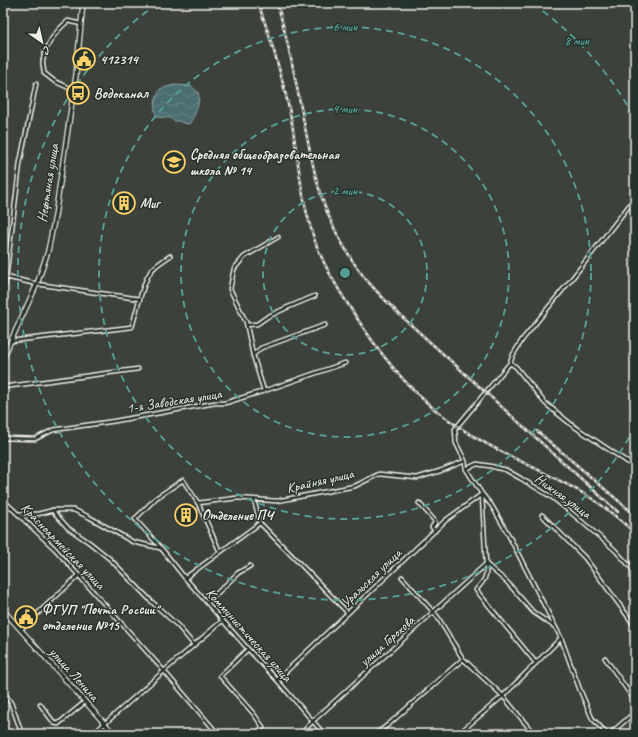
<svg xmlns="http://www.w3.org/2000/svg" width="638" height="737" font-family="Caveat,sans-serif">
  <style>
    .water { fill: url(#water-waves); stroke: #8fa2a2 }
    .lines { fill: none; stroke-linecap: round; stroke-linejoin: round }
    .minor-casing { stroke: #f4f1e8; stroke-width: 5.5 }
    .tertiary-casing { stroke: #f4f1e8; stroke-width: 6 }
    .secondary-casing { stroke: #f4f1e8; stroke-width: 6 }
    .minor { stroke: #26332d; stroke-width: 2.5 }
    .tertiary { stroke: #26332d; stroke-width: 3.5 }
    .secondary { stroke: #26332d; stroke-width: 3.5 }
    .rail-casing { stroke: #f4f1e8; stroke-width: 2.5 }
    .rail { stroke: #26332d; stroke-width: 1; stroke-dasharray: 3; stroke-linecap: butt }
    .ring { fill: none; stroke: #549b93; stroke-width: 2; stroke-dasharray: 7 5 }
    .labels { text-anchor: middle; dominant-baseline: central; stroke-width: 3; stroke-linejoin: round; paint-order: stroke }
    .poi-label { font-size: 14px; font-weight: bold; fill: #f4f1e8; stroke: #26332d; text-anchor: start }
    .street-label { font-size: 14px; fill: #f4f1e8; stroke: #26332d }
    .centre { fill: #549b93; stroke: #26332d; stroke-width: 2 }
    .ring-label { font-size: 12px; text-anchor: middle; font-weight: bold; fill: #549b93; stroke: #26332d; stroke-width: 3; stroke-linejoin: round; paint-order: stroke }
  </style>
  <defs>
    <pattern id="water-waves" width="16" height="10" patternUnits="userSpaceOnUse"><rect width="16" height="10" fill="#4c6e73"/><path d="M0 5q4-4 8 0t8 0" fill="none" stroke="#668387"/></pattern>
  </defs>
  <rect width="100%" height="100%" fill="#3c423b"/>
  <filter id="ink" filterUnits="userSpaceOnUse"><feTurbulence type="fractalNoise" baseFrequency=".025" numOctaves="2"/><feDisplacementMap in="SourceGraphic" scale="8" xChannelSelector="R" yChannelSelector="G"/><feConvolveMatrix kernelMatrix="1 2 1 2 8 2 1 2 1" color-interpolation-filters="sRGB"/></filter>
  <g filter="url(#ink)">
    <path class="water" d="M 174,85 L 191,86 L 198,92 C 201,102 195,116 189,124 L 183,123 L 179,121 L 174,121 L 170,118 L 157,117 C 152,108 156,98 160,89 Z"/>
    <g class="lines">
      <g class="minor-casing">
        <path id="minor" d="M 74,90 L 54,81 L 44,73 C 44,69 42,64 43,60 C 46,45 56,31 68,21 L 81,24
          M 6,277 L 37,284 L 140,299
          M 3,295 L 6,277 L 20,163 L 36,84
          M 247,325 L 257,324 L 267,317 L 286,308 L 315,296
          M 11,341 L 132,327 C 136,314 143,279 152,270 C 157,264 164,260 170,256
          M 253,355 L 261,348 L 325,325
          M 510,363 L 516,367 L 545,403 L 572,425 L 635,467
          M 3,387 L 138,369
          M 264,391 L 253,355 L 246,322 L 230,289 L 234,269 L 244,257 L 278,237
          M 3,438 L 35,439 L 53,430 L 115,421 L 215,403 L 225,403 L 264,391 L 345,363
          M 466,469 L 477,464 L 490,466 L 506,470 L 520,478 L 553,498 L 568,510 L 614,549 L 635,572
          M 482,495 L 486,564 L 507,582 L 533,612 L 555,627
          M 3,500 L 55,549 L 164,671 L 218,734
          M 254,500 L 260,523 L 348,613
          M 198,503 L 237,498 L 277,501 L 355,486 L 379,474 L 417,478 L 440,471 L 465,461
          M 419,503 L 434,520 L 435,523 L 432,527 L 435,531
          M 52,510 L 68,528 L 90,543 L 110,559 L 152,602 L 178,626 L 194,645
          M 19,514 L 38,514 L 54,510 L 74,510 L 89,517 L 133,542 L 160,548
          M 542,515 L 585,558 L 635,626
          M 220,552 L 198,503 L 183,480 L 156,498 L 135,519 L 161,548 L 185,578 L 248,649 L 277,680 L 324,734
          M 486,565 C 487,579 484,580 476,590 L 536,663
          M 402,577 L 437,616 L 463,659 L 503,696 L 534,734
          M 185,578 L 260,523
          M 207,603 L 238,573 L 250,566
          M 21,629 L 79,575
          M 248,649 L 220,676 L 253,713 L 263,727 L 256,734
          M 605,658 L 635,701
          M 277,680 L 446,520 L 482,494
          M 3,691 L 11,703 L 22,734
          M 40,704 L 54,723 L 58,724 L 85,702
          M 93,734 L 164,671 L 222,621
          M 301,734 L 313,721 L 486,564
          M 376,734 L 389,724 L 463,659
          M 458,734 L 503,696 L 561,638
          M 607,734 L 592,718 L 580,690 L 561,638 L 508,534 L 492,506 L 482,494 L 466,469 L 465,461 L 456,443 L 455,429 L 510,363 L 513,355 L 522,340 L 574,276 L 635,198
          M 610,734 L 635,712"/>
      </g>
      <g class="tertiary-casing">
        <path id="tertiary" d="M 3,610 L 114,734"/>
      </g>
      <g class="secondary-casing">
        <path id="secondary" d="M 3,358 L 37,284 L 48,251 L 55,216 L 76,75 L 83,3"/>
      </g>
      <use href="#minor" class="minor"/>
      <use href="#tertiary" class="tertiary"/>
      <use href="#secondary" class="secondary"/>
      <g class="rail-casing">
        <path id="rail" d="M 258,3 C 272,42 284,82 292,123 C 298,160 301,197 312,232 C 320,260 335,285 351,309 C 377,350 407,390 446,418 C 489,450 540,468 586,495 C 604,505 620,520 635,533
          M 277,3 C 291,49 298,96 308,142 C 313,166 318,190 327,212 C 333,227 341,242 349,255 C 362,278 382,297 400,315 L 618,512
          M 537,431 L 635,515"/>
      </g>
      <use href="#rail" class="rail"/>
    </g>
  </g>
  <g class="ring">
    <circle cx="345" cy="273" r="82"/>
    <circle cx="345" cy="273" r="164"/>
    <circle cx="345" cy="273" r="246"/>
    <path d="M635 427A328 328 0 1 1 157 4M533 4A328 328 0 0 1 635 119"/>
  </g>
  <defs>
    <g id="civic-ring" transform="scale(1.15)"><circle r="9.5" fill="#26332d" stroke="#ffd166" stroke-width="1.5"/><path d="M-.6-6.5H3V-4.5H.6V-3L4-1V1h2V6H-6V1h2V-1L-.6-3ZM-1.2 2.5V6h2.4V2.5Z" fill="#ffd166"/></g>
    <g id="bus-ring" transform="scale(1.15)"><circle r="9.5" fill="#26332d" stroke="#ffd166" stroke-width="1.5"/><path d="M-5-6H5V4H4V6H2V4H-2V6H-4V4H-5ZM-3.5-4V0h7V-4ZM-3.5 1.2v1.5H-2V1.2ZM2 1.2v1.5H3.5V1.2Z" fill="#ffd166"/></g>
    <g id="school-ring" transform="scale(1.15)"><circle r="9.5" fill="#26332d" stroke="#ffd166" stroke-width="1.5"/><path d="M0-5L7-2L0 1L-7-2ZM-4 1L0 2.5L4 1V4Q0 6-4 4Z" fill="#ffd166"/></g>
    <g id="building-ring" transform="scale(1.15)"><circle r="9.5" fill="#26332d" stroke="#ffd166" stroke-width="1.5"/><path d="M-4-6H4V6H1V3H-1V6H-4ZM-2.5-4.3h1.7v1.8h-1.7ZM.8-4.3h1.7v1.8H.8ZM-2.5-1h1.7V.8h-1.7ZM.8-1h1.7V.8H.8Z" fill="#ffd166"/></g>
  </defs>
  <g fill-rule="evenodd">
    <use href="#civic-ring" x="84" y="59"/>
    <use href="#bus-ring" x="78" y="93"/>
    <use href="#school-ring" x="174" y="162"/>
    <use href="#building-ring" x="124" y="203"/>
    <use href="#building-ring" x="186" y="515"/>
    <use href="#civic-ring" x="26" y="617"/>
  </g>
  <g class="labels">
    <g class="poi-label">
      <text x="100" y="59">412314</text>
      <text x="94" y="93">Водоканал</text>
      <text x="190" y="154">Средняя общеобразовательная<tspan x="190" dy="16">школа № 14</tspan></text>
      <text x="140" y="203">Миг</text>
      <text x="202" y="515">Отделение ПЧ</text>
      <text x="42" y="609">ФГУП "Почта России"<tspan x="42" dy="16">отделение №15</tspan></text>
    </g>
    <g class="street-label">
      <text transform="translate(48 183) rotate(-81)">Нефтяная улица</text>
      <text transform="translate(174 401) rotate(-9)">1-я Заводская улица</text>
      <text transform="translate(320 481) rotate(-13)">Крайняя улица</text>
      <text transform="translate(563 496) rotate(36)">Нижняя улица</text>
      <text transform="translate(63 546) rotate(46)">Красноармейская улица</text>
      <text transform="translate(371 578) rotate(-44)">Уральская улица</text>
      <text transform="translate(249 635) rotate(48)">Коммунистическая улица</text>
      <text transform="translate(387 641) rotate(-42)">улица Горохова</text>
      <text transform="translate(74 674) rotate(48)">улица Ленина</text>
    </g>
  </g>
  <circle cx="345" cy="273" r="6" class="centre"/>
  <g class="ring-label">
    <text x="345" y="31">6 мин</text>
    <text x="577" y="45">8 мин</text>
    <text x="345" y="113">4 мин</text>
    <text x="345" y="195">2 мин</text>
  </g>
  <rect width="638" height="737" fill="none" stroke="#26332d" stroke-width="16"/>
  <rect x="8" y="8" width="622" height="721" fill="none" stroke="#f4f1e8" stroke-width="1.5" filter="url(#ink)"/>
  <g transform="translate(42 42) rotate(146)" stroke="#26332d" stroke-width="3" paint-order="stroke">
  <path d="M0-3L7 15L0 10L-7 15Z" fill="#f4f1e8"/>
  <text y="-6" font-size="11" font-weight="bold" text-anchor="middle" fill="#f4f1e8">С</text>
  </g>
</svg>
